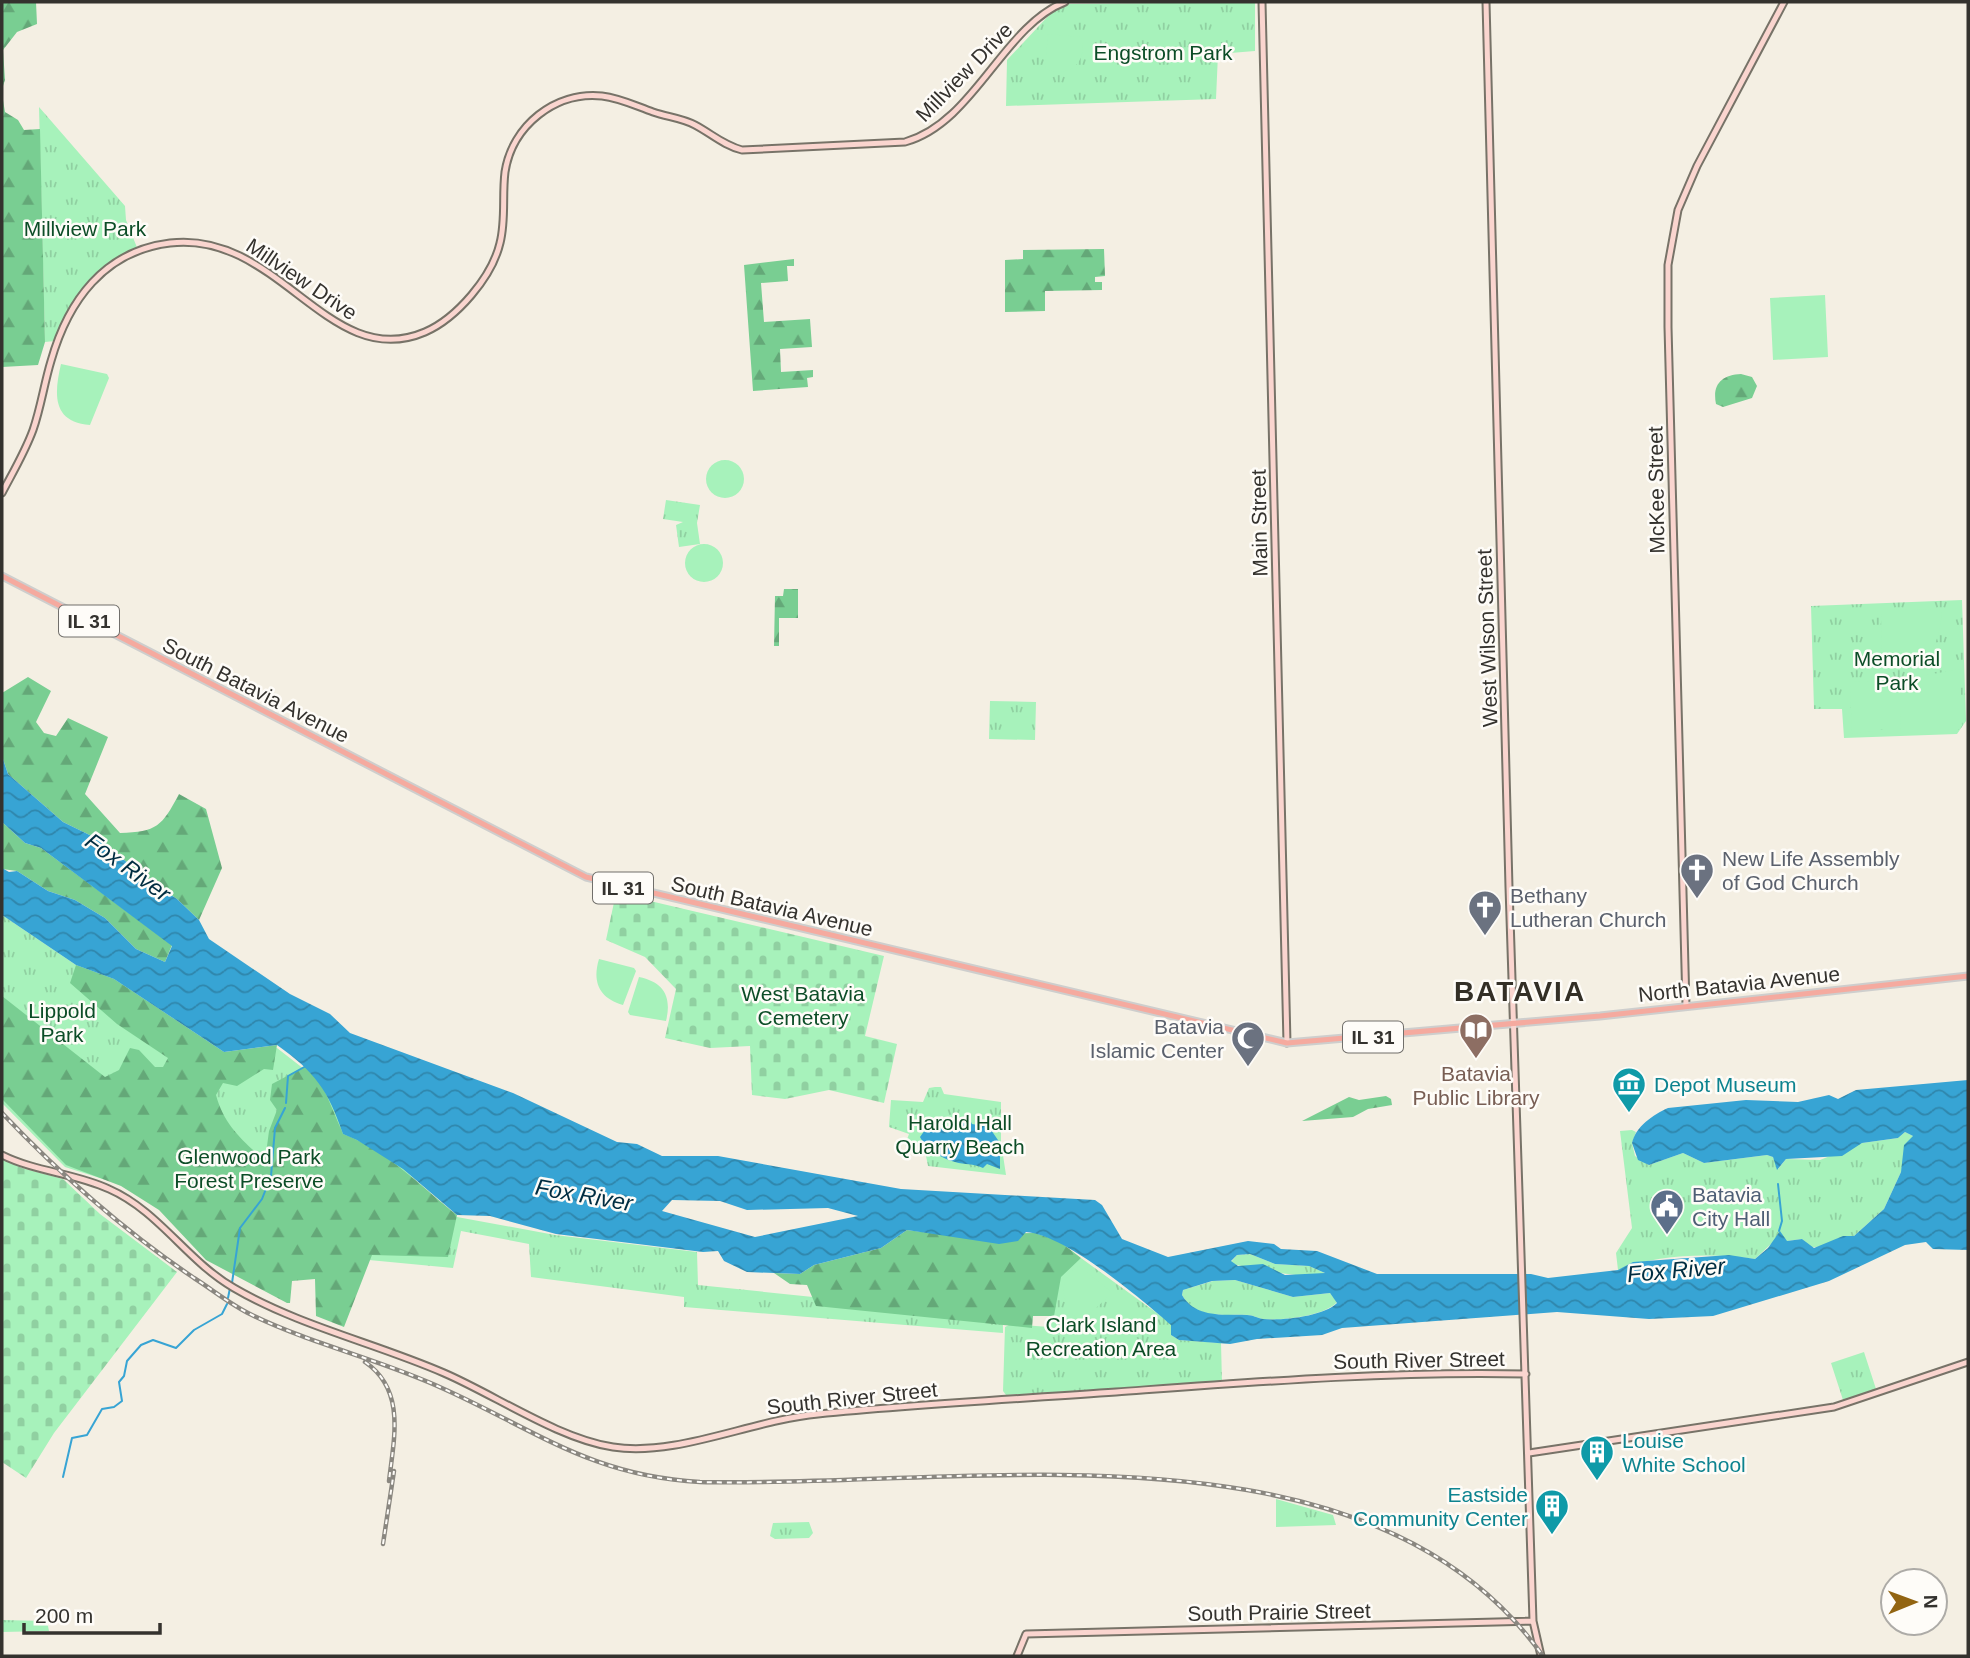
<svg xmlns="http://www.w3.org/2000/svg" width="1970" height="1658" font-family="Arial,sans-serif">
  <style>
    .grass { fill: url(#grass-tufts) }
    .forest { fill: url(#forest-firs) }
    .cemetery { fill: url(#cemetery-stones) }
    .garden { fill: #a7f2bb }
    .water { fill: url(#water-waves); fill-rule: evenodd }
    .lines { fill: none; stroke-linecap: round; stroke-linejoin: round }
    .stream { stroke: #37a4d4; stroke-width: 2 }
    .secondary-casing { stroke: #777368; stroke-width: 9 }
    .primary-casing { stroke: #cececd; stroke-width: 9 }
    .secondary { stroke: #fad5cf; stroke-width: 5 }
    .primary { stroke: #f5aa9f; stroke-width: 5 }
    .rail-casing { stroke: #8a8780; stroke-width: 4.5 }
    .rail { stroke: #fefcf8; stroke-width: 2; stroke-dasharray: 5; stroke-linecap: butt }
    .labels { text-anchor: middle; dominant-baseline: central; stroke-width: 5; stroke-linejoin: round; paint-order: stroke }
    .shield { fill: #fefcf8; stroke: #716f6b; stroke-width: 2 }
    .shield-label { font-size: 19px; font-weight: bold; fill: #34322e }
    .park-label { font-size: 21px; fill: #0c4d27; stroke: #fefcf8 }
    .street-label { font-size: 21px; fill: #34322e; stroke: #fefcf8 }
    .worship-label { font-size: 21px; fill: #5b616d; stroke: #fefcf8; text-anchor: start }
    .education-label { font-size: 21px; fill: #785e54; stroke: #fefcf8 }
    .culture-label { font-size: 21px; fill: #0d838f; stroke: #fefcf8; text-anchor: start }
    .service-label { font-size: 21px; fill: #4e5e75; stroke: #fefcf8; text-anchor: start }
    .water-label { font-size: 23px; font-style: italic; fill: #002d41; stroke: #fefcf8 }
    .district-label { font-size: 28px; font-weight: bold; letter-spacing: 2px; fill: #332f26; stroke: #fefcf8 }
  </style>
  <defs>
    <pattern id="grass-tufts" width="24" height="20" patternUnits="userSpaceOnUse" patternTransform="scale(1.75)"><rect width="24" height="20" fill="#a7f2bb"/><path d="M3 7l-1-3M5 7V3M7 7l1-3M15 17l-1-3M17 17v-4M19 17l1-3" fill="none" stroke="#90d0a1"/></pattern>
    <pattern id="forest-firs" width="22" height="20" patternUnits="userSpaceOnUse" patternTransform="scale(1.75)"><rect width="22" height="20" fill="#79ce92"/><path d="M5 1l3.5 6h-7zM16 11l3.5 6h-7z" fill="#64a878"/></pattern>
    <pattern id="cemetery-stones" width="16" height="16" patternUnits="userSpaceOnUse" patternTransform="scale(1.75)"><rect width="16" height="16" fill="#a7f2bb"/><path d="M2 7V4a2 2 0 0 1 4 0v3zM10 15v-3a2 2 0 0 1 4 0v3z" fill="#90d0a1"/></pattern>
    <pattern id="water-waves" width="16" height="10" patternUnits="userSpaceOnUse" patternTransform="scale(1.75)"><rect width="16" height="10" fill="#37a4d4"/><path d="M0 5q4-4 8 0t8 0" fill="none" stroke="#2f86ac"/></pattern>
  </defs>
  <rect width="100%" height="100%" fill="#f4efe3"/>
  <path class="grass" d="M 1255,2 L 1255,51 L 1218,54 L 1216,99 L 1006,106 L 1007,60 L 1051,13 L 1069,4 Z
    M 39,107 L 125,206 L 126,220 L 138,250 C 91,272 74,294 55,341 L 45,342 Z
    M 666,500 L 700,505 L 697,523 L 700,544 L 679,547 L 676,525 L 683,522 L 663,519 Z
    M 1962,600 L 1966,721 L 1957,734 L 1844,738 L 1842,709 L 1814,709 L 1811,606 Z
    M 990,701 L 1036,702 L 1035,740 L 989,739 Z
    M 2,915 L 76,965 L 114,979 L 225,1053 L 277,1048 L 304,1069 L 433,1198 L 457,1217 L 555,1235 L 697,1252 L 698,1285 L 881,1304 L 1002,1245 L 1003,1333 L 684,1307 L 684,1297 L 531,1277 L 529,1244 L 461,1231 L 453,1268 L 369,1260 L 160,1209 L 122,1185 L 65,1167 L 2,1103 Z
    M 935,1087 L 941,1087 L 944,1094 L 1001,1102 L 1001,1142 L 1006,1175 L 928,1166 L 926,1156 L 905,1145 L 909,1134 L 889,1127 L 891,1100 L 923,1102 L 929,1088 Z
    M 1632,1130 L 1636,1132 L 1632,1143 L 1635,1156 L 1649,1165 L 1683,1153 L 1704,1163 L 1767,1155 L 1773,1157 L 1778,1169 L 1786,1159 L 1820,1160 L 1862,1143 L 1898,1138 L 1905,1132 L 1913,1136 L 1901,1172 L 1884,1209 L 1854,1236 C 1837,1236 1826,1249 1810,1247 L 1802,1239 L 1772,1243 L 1755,1259 C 1712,1253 1658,1254 1618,1270 L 1616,1253 L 1632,1228 L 1620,1131 Z
    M 1250,1254 L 1275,1264 L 1309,1266 L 1325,1273 C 1310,1281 1256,1268 1236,1265 L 1231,1262 L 1237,1255 Z
    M 1081,1258 L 1161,1316 L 1172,1325 L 1171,1335 L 1179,1340 L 1221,1343 L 1222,1382 L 1006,1395 L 1003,1391 L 1005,1327 L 1011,1324 L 1049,1327 C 1053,1297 1052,1274 1081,1258 Z
    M 1235,1280 L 1293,1297 L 1330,1293 L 1337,1302 C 1325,1316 1282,1321 1263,1319 C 1257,1318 1253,1315 1247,1315 C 1225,1314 1196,1320 1182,1295 L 1183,1290 L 1213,1281 Z
    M 1864,1352 L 1876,1389 L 1843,1400 L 1831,1363 Z
    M 1276,1499 L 1333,1515 L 1336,1525 L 1276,1527 Z
    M 809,1522 L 813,1533 L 809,1538 L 775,1539 L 770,1536 L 773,1523 Z
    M 2,1620 L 47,1621 L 49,1631 L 2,1632 Z"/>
  <path class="forest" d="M 2,2 L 36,2 L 37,24 L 17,32 L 3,50 L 5,80 L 2,89 Z
    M 2,94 L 5,112 L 18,120 L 24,130 L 40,129 L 45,342 L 38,365 L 2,367 Z
    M 1104,249 L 1105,276 L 1095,277 L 1095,282 L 1102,282 L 1102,290 L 1045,291 L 1045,311 L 1005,312 L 1005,260 L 1023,259 L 1023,250 Z
    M 794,259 L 794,266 L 787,266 L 788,281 L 761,283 L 764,322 L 810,319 L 812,347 L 780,349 L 781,372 L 813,370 L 813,377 L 807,378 L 808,387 L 753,391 L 744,265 Z
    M 1741,374 L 1752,377 L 1757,386 L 1752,398 L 1723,407 L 1716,404 C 1712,384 1722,375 1741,374 Z
    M 784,589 L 798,589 L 798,618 L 779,618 L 779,646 L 774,646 L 775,596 L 783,596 Z
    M 28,677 L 51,691 L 36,722 L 44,733 L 56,736 L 68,718 L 108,737 L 85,794 L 120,833 C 157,832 162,826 179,794 L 206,809 L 222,868 L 199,920 L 177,899 L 140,874 L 104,842 L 63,822 L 8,774 L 2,756 L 2,693 Z
    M 2,822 L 25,843 L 41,848 L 172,945 L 165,962 L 136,949 L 105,918 L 75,900 L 48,891 L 17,871 L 2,869 Z
    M 76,965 L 114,979 L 224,1052 L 277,1045 L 273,1070 L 264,1069 L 237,1086 L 223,1083 L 216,1095 C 224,1125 242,1140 265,1161 L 269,1131 L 277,1110 L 270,1100 L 272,1084 L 306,1066 L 321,1082 L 343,1134 C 387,1150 420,1186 457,1215 L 448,1257 L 372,1255 L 344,1327 L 316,1316 L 315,1279 L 292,1281 L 290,1303 L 287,1303 L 206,1260 L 159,1210 L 121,1186 L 66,1165 L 2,1099 L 2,996 L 105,1077 L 119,1070 L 130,1048 L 139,1050 L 155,1067 L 163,1067 L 168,1058 L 117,1024 L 70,983 Z
    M 1386,1096 L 1391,1099 L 1392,1105 L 1368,1109 L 1353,1117 L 1302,1121 L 1349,1097 L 1359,1100 Z
    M 907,1230 L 938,1234 L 1035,1233 L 1059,1241 L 1081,1258 L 1061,1277 L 1054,1316 L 1033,1316 L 1032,1328 L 816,1306 L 807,1285 L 790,1284 L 774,1273 L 800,1274 L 814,1265 L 881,1248 Z"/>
  <path class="cemetery" d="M 616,893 L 884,956 L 865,1036 L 897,1044 L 884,1103 L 829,1090 L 785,1099 L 752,1095 L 750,1046 L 710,1048 L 665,1038 L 676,989 L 645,957 L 606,940 Z
    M 2,1159 L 22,1168 L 63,1179 L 100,1214 L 177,1272 L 54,1433 L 26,1478 L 2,1462 Z"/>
  <path class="garden" d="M 1048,34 L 1081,37 C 1089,62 1068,80 1045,68 Z
    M 1825,295 L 1828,357 L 1773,360 L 1770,298 Z
    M 61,364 L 107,374 L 109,378 L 90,425 C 52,422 54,394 61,364 Z
    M706 479a19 19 0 1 1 38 0a19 19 0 1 1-38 0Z
    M685 563a19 19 0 1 1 38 0a19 19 0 1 1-38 0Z
    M 1942,609 C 1940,651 1925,669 1882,672 L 1881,614 L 1885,610 Z
    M 1960,669 L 1962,726 L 1957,731 L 1900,731 L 1901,714 L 1886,729 L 1852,734 L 1850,686 L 1854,682 L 1911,679 L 1911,690 L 1927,675 Z
    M 599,959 L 634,968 L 636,971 L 623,1005 C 599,998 592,982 599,959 Z
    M 639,977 C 664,982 672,997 666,1021 L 630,1015 L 628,1012 Z
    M 1079,1266 L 1110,1291 L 1110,1295 L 1081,1322 C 1062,1307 1055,1280 1079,1266 Z"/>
  <path class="water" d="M 2,756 L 8,774 L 63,822 L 104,842 L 140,874 L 177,899 L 199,920 L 209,939 L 290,994 L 330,1014 L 350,1033 L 513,1093 L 617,1142 L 637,1144 L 662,1156 L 718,1156 L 901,1189 L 1095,1200 L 1102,1205 L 1122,1239 L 1168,1257 L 1248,1241 L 1274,1244 L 1281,1249 L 1317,1251 L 1377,1274 L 1531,1274 L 1548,1278 L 1618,1270 L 1633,1262 L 1729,1255 L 1755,1259 L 1768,1248 L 1780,1231 L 1787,1241 L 1802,1239 L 1814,1248 L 1843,1236 L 1854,1236 L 1884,1209 L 1901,1172 L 1904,1145 L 1913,1136 L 1905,1132 L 1898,1138 L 1862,1143 L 1842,1156 L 1786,1159 L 1777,1170 L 1773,1157 L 1767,1155 L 1704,1163 L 1683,1153 L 1649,1165 L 1638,1160 L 1632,1143 C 1636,1126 1653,1115 1668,1108 L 1746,1100 L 1798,1102 L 1829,1095 L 1838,1099 L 1856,1090 L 1968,1080 L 1968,1250 L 1933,1249 L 1926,1242 L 1905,1245 L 1829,1281 L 1713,1316 L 1649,1319 L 1557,1312 L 1342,1328 L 1322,1335 L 1257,1339 L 1230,1344 L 1179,1340 L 1171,1335 L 1171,1325 C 1140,1298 1066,1235 1026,1232 L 1018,1241 L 999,1244 L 907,1230 L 881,1248 L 814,1265 L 800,1274 L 747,1272 L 724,1261 L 718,1251 L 703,1252 L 556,1234 L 490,1216 L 457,1215 L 403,1169 L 357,1140 L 343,1134 C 328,1090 315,1072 277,1045 L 224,1052 L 114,979 L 76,965 L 2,915 L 2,868 L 9,872 L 17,871 L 48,891 L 75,900 L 105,918 L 136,949 L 165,962 L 172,946 L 41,848 L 25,843 L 2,822 ZM 672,1200 L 720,1201 L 747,1210 L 828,1208 L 858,1216 L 755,1237 L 662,1211 ZM 1250,1254 L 1275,1264 L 1309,1266 L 1325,1273 L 1285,1275 L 1263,1264 L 1238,1266 L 1231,1261 L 1237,1255 ZM 1235,1280 L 1293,1297 L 1330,1293 L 1337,1303 C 1324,1316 1283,1321 1263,1319 C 1257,1318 1253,1315 1247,1315 C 1225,1314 1196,1319 1182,1295 L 1183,1290 L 1212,1281 Z
    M 970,1120 L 972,1124 L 989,1127 L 1000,1143 L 1000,1169 L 987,1164 L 983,1168 C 973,1163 965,1165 955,1162 C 942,1159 925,1147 920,1137 L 927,1127 L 950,1128 L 953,1122 Z"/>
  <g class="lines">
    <path class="stream" d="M 286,1103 L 288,1076 L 306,1066
      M 1778,1184 L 1782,1221 L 1779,1231
      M 232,1283 L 240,1228 L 262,1199 L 271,1176 L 275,1128 L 285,1108
      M 228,1298 L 230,1288
      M 63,1477 L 72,1438 L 87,1435 L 102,1409 L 114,1407 L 122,1401 L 119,1382 L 124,1376 L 127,1361 L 141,1345 L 153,1340 L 176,1348 L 194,1330 L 222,1314 L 227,1304"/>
    <g class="secondary-casing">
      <path id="secondary" d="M 1262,2 L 1287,1043
        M 1486,2 L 1509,887 L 1533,1621 L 1541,1656
        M 2,493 C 13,472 25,452 33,430 C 41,407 44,384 51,361 C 68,301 104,251 170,243 C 279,230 329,373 425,332 C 457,318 492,277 500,243 C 506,220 502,196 505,172 C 512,126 555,91 602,96 C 620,98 636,106 653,112 C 667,117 682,118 695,125 C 712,134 723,145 742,150 L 905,142 C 974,123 1003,26 1065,2
        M 1686,1005 L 1668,327 L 1668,265 L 1678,210 L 1697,166 L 1784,2
        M 2,1155 C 36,1172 75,1173 109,1189 C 159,1211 187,1261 234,1288 C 299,1326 375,1343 444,1373 C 495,1395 559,1439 613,1447 C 677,1457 752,1420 818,1414 C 917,1404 1017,1399 1116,1392 C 1253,1382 1389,1371 1526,1374
        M 1529,1453 L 1834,1407 L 1968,1362
        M 1017,1656 L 1026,1634 L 1533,1621"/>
    </g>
    <g class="primary-casing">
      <path id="primary" d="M 2,576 L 586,877 L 1287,1043 L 1600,1016 L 1968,976"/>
    </g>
    <use href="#secondary" class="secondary"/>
    <use href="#primary" class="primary"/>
    <g class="rail-casing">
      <path id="rail" d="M 2,1113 C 61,1175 123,1230 194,1278 C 213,1290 231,1305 252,1315 C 314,1345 382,1360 444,1389 C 537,1431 592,1476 700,1482 C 961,1489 1366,1408 1543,1656
        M 365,1362 C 406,1390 394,1438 389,1481
        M 383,1544 L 394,1471"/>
    </g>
    <use href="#rail" class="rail"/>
  </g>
  <defs>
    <g id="church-pin" transform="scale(1.75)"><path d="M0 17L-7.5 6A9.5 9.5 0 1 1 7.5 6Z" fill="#6b7280" stroke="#fefcf8"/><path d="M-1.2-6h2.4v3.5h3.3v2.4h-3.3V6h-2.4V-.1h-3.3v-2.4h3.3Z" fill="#fff"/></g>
    <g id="library-pin" transform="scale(1.75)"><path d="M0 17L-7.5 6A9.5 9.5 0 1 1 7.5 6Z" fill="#8d6e63" stroke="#fefcf8"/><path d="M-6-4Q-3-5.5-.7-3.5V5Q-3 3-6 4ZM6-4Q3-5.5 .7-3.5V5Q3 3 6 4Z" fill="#fff"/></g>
    <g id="mosque-pin" transform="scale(1.75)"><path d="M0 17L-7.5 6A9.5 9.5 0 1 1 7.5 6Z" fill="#6b7280" stroke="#fefcf8"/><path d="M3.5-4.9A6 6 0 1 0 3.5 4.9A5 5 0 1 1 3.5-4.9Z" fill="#fff"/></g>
    <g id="museum-pin" transform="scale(1.75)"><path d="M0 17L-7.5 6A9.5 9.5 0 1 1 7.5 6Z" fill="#0f9aa8" stroke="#fefcf8"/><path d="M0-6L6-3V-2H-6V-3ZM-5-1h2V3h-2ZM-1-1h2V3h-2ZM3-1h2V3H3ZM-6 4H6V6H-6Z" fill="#fff"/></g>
    <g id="civic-pin" transform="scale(1.75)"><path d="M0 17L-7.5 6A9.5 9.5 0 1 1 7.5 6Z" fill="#5c6f8a" stroke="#fefcf8"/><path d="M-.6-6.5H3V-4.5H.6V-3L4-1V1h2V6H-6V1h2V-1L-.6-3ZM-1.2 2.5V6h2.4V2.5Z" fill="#fff"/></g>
    <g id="building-pin" transform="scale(1.75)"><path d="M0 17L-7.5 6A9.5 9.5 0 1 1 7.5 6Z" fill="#0f9aa8" stroke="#fefcf8"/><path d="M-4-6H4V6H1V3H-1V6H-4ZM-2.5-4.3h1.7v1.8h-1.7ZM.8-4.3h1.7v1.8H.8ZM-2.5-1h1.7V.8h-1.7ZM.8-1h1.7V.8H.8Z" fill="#fff"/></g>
  </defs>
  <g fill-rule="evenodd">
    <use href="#church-pin" x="1697" y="870"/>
    <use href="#church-pin" x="1485" y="907"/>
    <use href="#library-pin" x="1476" y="1030"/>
    <use href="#mosque-pin" x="1248" y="1038"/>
    <use href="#museum-pin" x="1629" y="1084"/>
    <use href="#civic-pin" x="1667" y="1206"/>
    <use href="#building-pin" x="1597" y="1452"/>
    <use href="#building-pin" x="1552" y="1506"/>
  </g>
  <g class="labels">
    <g class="shield">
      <rect x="59" y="605.5" width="60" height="31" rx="5"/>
      <rect x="593" y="872.5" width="60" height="31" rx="5"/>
      <rect x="1343" y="1021.5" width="60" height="31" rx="5"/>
    </g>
    <g class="shield-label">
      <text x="89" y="621">IL 31</text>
      <text x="623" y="888">IL 31</text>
      <text x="1373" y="1037">IL 31</text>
    </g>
    <g class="park-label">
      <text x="1163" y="52">Engstrom Park</text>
      <text x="85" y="228">Millview Park</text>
      <text x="1897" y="658">Memorial<tspan x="1897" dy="24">Park</tspan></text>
      <text x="803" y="993">West Batavia<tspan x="803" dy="24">Cemetery</tspan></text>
      <text x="62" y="1010">Lippold<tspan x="62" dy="24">Park</tspan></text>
      <text x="960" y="1122">Harold Hall<tspan x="960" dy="24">Quarry Beach</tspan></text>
      <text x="249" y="1156">Glenwood Park<tspan x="249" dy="24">Forest Preserve</tspan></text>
      <text x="1101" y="1324">Clark Island<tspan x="1101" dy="24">Recreation Area</tspan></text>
    </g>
    <g class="street-label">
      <text transform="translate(964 72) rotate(-46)">Millview Drive</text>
      <text transform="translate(302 279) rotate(34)">Millview Drive</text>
      <text transform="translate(1656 490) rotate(-91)">McKee Street</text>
      <text transform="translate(1259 523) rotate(-91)">Main Street</text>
      <text transform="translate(1487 638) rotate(-92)">West Wilson Street</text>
      <text transform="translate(256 690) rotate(27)">South Batavia Avenue</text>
      <text transform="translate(772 906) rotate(13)">South Batavia Avenue</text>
      <text transform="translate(1739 984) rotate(-6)">North Batavia Avenue</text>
      <text transform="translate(1419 1360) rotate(-1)">South River Street</text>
      <text transform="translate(852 1398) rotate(-6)">South River Street</text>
      <text transform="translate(1279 1612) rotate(-1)">South Prairie Street</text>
    </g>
    <g class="worship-label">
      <text x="1722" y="858">New Life Assembly<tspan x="1722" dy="24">of God Church</tspan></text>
      <text x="1510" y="895">Bethany<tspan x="1510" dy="24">Lutheran Church</tspan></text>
      <text x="1224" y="1026" text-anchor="end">Batavia<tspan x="1224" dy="24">Islamic Center</tspan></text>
    </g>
    <g class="education-label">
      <text x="1476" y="1073">Batavia<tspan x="1476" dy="24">Public Library</tspan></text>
    </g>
    <g class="culture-label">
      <text x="1654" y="1084">Depot Museum</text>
      <text x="1622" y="1440">Louise<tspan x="1622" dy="24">White School</tspan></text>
      <text x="1528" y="1494" text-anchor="end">Eastside<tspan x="1528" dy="24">Community Center</tspan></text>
    </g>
    <g class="service-label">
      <text x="1692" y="1194">Batavia<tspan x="1692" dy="24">City Hall</tspan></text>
    </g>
    <g class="water-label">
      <text transform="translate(128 867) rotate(36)">Fox River</text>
      <text transform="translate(584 1195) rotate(10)">Fox River</text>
      <text transform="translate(1676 1270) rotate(-5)">Fox River</text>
    </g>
    <g class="district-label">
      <text x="1520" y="991">BATAVIA</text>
    </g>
  </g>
  <rect width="1970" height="1658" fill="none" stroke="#34322e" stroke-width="7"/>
  <g transform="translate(1914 1602) rotate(89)"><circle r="33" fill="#fefcf8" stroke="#adaba7" stroke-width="2"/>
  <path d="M0-5L12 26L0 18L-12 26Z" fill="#926411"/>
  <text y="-10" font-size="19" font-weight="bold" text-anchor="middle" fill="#34322e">N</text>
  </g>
  <path d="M24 1623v10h136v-10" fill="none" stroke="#34322e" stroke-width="3.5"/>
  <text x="35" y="1623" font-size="21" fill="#34322e" stroke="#fefcf8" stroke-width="5" paint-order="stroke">200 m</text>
</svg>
